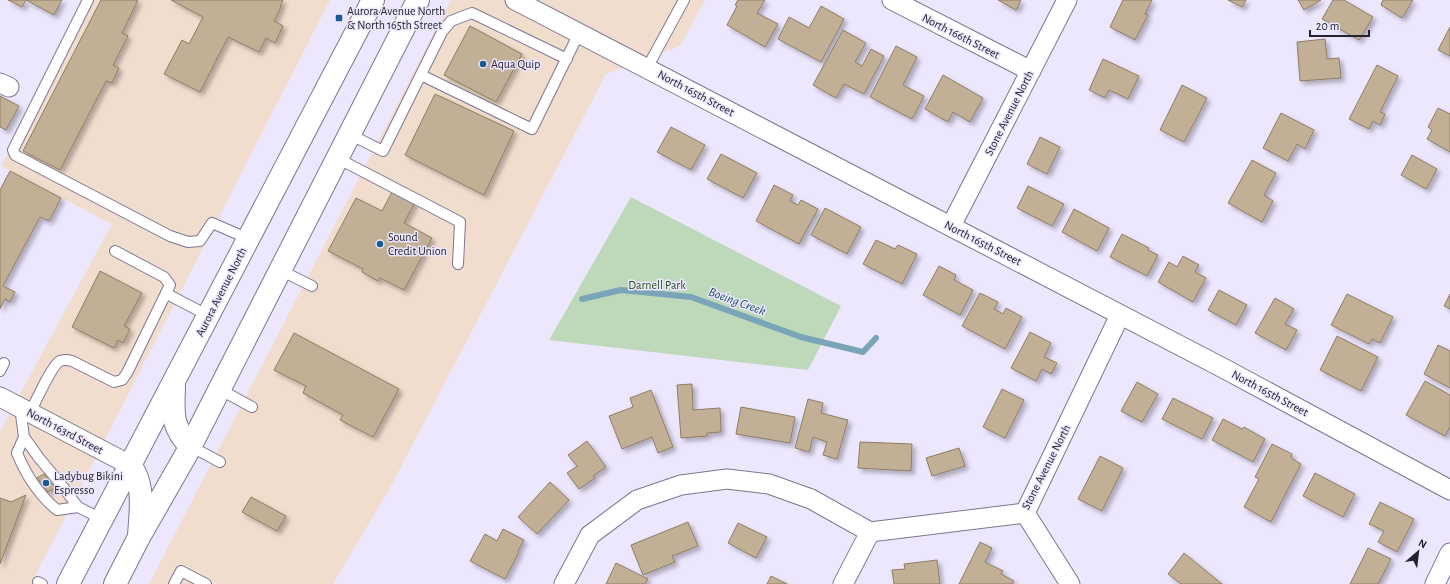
<svg xmlns="http://www.w3.org/2000/svg" width="1450" height="584" font-family="'Alegreya Sans',sans-serif">
  <style>
    .commercial { fill: #f0ddcd }
    .green { fill: #bed8ba }
    .lines { fill: none; stroke-linecap: round; stroke-linejoin: round }
    .stream { stroke: #7aa5b8; stroke-width: 6 }
    .building { fill: #c2b096; stroke: #8e7c64; filter: url(#shadow) }
    .service-casing { stroke: #7d7590; stroke-width: 12 }
    .minor-casing { stroke: #7d7590; stroke-width: 21 }
    .primary-casing { stroke: #7d7590; stroke-width: 24 }
    .trunk-casing { stroke: #7d7590; stroke-width: 24 }
    .service { stroke: #fff; stroke-width: 10 }
    .minor { stroke: #fff; stroke-width: 19 }
    .primary { stroke: #fff; stroke-width: 22 }
    .trunk { stroke: #fff; stroke-width: 22 }
    .poi-dot { fill: #195a90; stroke: #ede7fe; stroke-width: 1.5 }
    .labels { text-anchor: middle; dominant-baseline: central; stroke-width: 3; stroke-linejoin: round; paint-order: stroke }
    .poi-label { font-size: 12px; fill: #25222d; stroke: #ede7fe; text-anchor: start }
    .street-label { font-size: 12px; fill: #25222d; stroke: #ede7fe }
    .park-label { font-size: 12px; fill: #22531b; stroke: #ede7fe }
    .water-label { font-size: 13px; font-style: italic; fill: #215465; stroke: #ede7fe }
  </style>
  <defs>
    <filter id="shadow"><feDropShadow dx="3.5" dy="3.5" stdDeviation="2" flood-color="#0004"/></filter>
  </defs>
  <rect width="100%" height="100%" fill="#ede7fe"/>
  <path class="commercial" d="M 86,0 L 330,0 L 31,584 L 0,584 L 0,431 L 112,224 L 1,166 Z
    M 451,0 L 705,0 L 680,46 L 606,74 L 391,486 L 333,584 L 149,584 Z"/>
  <path class="green" d="M 631,197 L 841,306 L 808,370 L 549,340 Z"/>
  <g class="lines">
    <path class="stream" d="M 582,299 L 621,290 L 691,297 L 801,337 L 863,352 L 876,338"/>
  </g>
  <path class="building" d="M 8,0 L 62,0 L 54,15 L 26,0 L 22,7 Z
    M 101,0 L 138,0 L 122,33 L 128,36 L 113,65 L 119,68 L 112,83 L 106,81 L 60,170 L 23,151 Z
    M 171,0 L 283,0 L 280,7 L 281,7 L 274,21 L 283,26 L 275,43 L 266,38 L 259,52 L 228,37 L 200,92 L 164,74 L 182,40 L 189,44 L 203,17 Z
    M 738,0 L 765,0 L 757,13 L 778,24 L 765,47 L 727,25 L 737,6 L 735,5 Z
    M 998,0 L 1021,0 L 1016,10 Z
    M 1123,0 L 1152,0 L 1145,14 L 1148,15 L 1135,40 L 1110,27 Z
    M 1228,0 L 1246,0 L 1242,7 Z
    M 1298,0 L 1321,0 L 1304,10 Z
    M 1333,0 L 1344,0 L 1373,17 L 1359,40 L 1322,19 Z
    M 1383,0 L 1413,0 L 1402,18 L 1381,5 Z
    M 821,6 L 844,19 L 821,62 L 778,39 L 789,17 L 809,28 Z
    M 470,26 L 522,54 L 496,102 L 444,75 Z
    M 1450,27 L 1450,56 L 1438,50 Z
    M 843,30 L 866,43 L 855,62 L 862,66 L 871,49 L 884,56 L 864,94 L 844,84 L 836,98 L 813,85 Z
    M 1325,39 L 1327,59 L 1339,58 L 1341,78 L 1300,81 L 1297,42 Z
    M 896,46 L 917,57 L 903,85 L 924,96 L 912,119 L 870,97 Z
    M 1103,59 L 1139,76 L 1128,99 L 1109,90 L 1105,98 L 1089,90 Z
    M 1377,65 L 1398,76 L 1380,112 L 1385,114 L 1380,125 L 1373,121 L 1369,129 L 1349,119 Z
    M 943,75 L 983,98 L 970,122 L 953,112 L 948,122 L 925,109 Z
    M 1182,85 L 1207,98 L 1184,142 L 1160,130 Z
    M 435,94 L 514,131 L 484,195 L 405,155 Z
    M 0,96 L 19,106 L 6,130 L 0,127 Z
    M 1438,108 L 1450,114 L 1450,152 L 1427,139 L 1432,130 L 1428,127 Z
    M 1281,113 L 1314,130 L 1305,149 L 1297,144 L 1288,161 L 1263,148 Z
    M 671,127 L 705,145 L 691,170 L 657,152 Z
    M 1040,137 L 1060,147 L 1047,174 L 1027,164 Z
    M 721,154 L 757,173 L 743,198 L 707,179 Z
    M 1412,155 L 1437,169 L 1426,189 L 1401,175 Z
    M 1252,160 L 1276,173 L 1264,195 L 1273,201 L 1262,222 L 1228,203 Z
    M 10,171 L 61,198 L 49,221 L 40,217 L 3,286 L 15,292 L 10,302 L 5,299 L 0,309 L 0,190 Z
    M 774,185 L 793,195 L 790,201 L 798,205 L 801,200 L 818,209 L 799,244 L 756,221 Z
    M 1028,186 L 1064,204 L 1052,226 L 1017,208 Z
    M 393,190 L 415,202 L 404,223 L 432,238 L 404,290 L 380,278 L 378,281 L 362,272 L 363,269 L 328,251 L 356,198 L 382,211 Z
    M 825,208 L 861,227 L 847,254 L 811,235 Z
    M 1074,209 L 1109,228 L 1097,251 L 1062,232 Z
    M 1122,234 L 1149,248 L 1148,250 L 1158,255 L 1147,276 L 1110,257 Z
    M 876,240 L 895,249 L 898,245 L 917,254 L 902,284 L 863,264 Z
    M 1183,256 L 1199,265 L 1195,272 L 1206,278 L 1193,302 L 1158,282 L 1169,262 L 1177,267 Z
    M 939,266 L 956,275 L 954,280 L 973,290 L 960,315 L 923,295 Z
    M 100,271 L 142,293 L 124,326 L 130,329 L 123,343 L 118,340 L 114,348 L 72,327 Z
    M 1219,290 L 1247,305 L 1236,325 L 1208,310 Z
    M 980,293 L 998,302 L 994,309 L 1003,314 L 1006,308 L 1022,317 L 1005,349 L 962,326 Z
    M 1347,294 L 1393,317 L 1380,343 L 1372,339 L 1369,344 L 1331,325 Z
    M 1450,294 L 1450,309 L 1444,306 Z
    M 1275,298 L 1294,309 L 1285,324 L 1297,330 L 1286,350 L 1255,333 Z
    M 1030,332 L 1051,343 L 1044,357 L 1057,363 L 1051,374 L 1042,369 L 1036,381 L 1011,368 Z
    M 294,333 L 399,389 L 373,437 L 340,420 L 343,415 L 303,393 L 306,386 L 274,370 Z
    M 1337,336 L 1378,357 L 1361,391 L 1320,370 Z
    M 1438,345 L 1450,351 L 1450,388 L 1424,374 Z
    M 1425,381 L 1450,395 L 1450,427 L 1445,436 L 1406,415 Z
    M 1137,382 L 1158,394 L 1142,422 L 1121,411 Z
    M 692,384 L 693,410 L 720,408 L 721,432 L 707,433 L 707,436 L 681,438 L 677,385 Z
    M 1002,389 L 1024,400 L 1005,438 L 983,427 Z
    M 651,390 L 673,447 L 658,453 L 652,437 L 622,449 L 609,416 L 633,407 L 630,398 Z
    M 1173,398 L 1213,418 L 1202,439 L 1162,419 Z
    M 808,399 L 823,403 L 821,413 L 848,420 L 837,459 L 823,455 L 827,442 L 813,437 L 809,452 L 795,448 Z
    M 741,407 L 795,417 L 790,443 L 736,434 Z
    M 1223,419 L 1242,429 L 1244,427 L 1265,439 L 1253,462 L 1212,440 Z
    M 587,441 L 606,467 L 593,476 L 595,478 L 579,489 L 567,473 L 577,466 L 568,455 Z
    M 860,442 L 912,444 L 911,471 L 858,468 Z
    M 1272,444 L 1292,454 L 1291,458 L 1301,464 L 1271,522 L 1244,507 L 1259,479 L 1255,477 Z
    M 959,448 L 965,466 L 932,476 L 926,458 Z
    M 1100,456 L 1123,468 L 1102,511 L 1078,499 Z
    M 1315,473 L 1355,494 L 1343,517 L 1303,496 Z
    M 44,474 L 55,488 L 48,492 L 37,478 Z
    M 550,482 L 569,500 L 537,534 L 518,517 Z
    M 26,495 L 0,564 L 0,498 L 11,502 Z
    M 251,497 L 286,516 L 277,531 L 242,512 Z
    M 1380,502 L 1414,519 L 1397,552 L 1378,542 L 1384,531 L 1369,524 Z
    M 688,522 L 698,546 L 672,556 L 675,562 L 643,575 L 631,545 Z
    M 738,523 L 767,537 L 756,558 L 728,543 Z
    M 503,529 L 524,540 L 518,551 L 519,552 L 505,579 L 470,561 L 485,534 L 497,541 Z
    M 980,542 L 992,548 L 985,562 L 1003,571 L 1001,574 L 1014,581 L 1012,584 L 959,584 Z
    M 1368,548 L 1391,559 L 1378,584 L 1350,584 Z
    M 1184,553 L 1222,584 L 1181,584 L 1168,574 Z
    M 937,560 L 940,584 L 894,584 L 892,570 L 905,569 L 904,564 Z
    M 616,563 L 648,579 L 645,584 L 606,584 Z
    M 771,576 L 787,584 L 767,584 Z"/>
  <g class="lines">
    <g class="service-casing">
      <path id="service" d="M 88,0 L 13,150 L 15,155 L 170,236 L 188,242 L 200,241 L 212,223 L 249,239
        M 647,68 L 684,0
        M 421,75 L 532,129 L 579,33
        M 349,134 L 383,151 L 442,32 L 451,21 L 472,13 L 567,59
        M 337,158 L 460,222 L 458,264
        M 280,270 L 312,286
        M 167,294 L 209,316
        M 0,371 L 4,363
        M 219,389 L 252,407
        M 20,407 L 24,437 L 39,458 L 60,483 L 78,507 L 102,519
        M 30,413 C 35,403 52,365 60,361 C 64,359 68,360 72,361 L 114,382 L 122,380 L 127,373 L 170,285 L 164,277 L 115,251
        M 24,437 L 17,453 C 26,475 39,495 57,510 L 78,507
        M 190,446 L 220,462
        M 38,582 L 42,584
        M 174,584 L 181,571 L 206,584"/>
    </g>
    <g class="minor-casing">
      <path id="minor" d="M 515,0 L 1223,368 L 1450,490
        M 892,0 L 1031,71
        M 0,83 L 9,87
        M 951,226 L 1067,0
        M 0,397 L 130,465
        M 1025,513 L 1070,584
        M 564,584 L 590,535 L 637,500 L 681,485 L 727,479 L 769,484 L 811,499 L 870,532
        M 843,584 L 870,532 L 1025,513 L 1120,315
        M 1435,584 L 1450,553"/>
    </g>
    <g class="primary-casing">
      <path id="primary" d="M 174,382 C 174,410 169,424 190,446
        M 130,465 C 146,486 140,513 139,537"/>
    </g>
    <g class="trunk-casing">
      <path id="trunk" d="M 68,584 L 373,0
        M 115,584 L 139,537 L 187,453 L 418,0"/>
    </g>
    <use href="#service" class="service"/>
    <use href="#minor" class="minor"/>
    <use href="#primary" class="primary"/>
    <use href="#trunk" class="trunk"/>
  </g>
  <g class="poi-dot">
    <rect x="335" y="14" width="8" height="8" rx="2"/>
    <circle cx="483" cy="64" r="4"/>
    <circle cx="380" cy="244" r="4"/>
    <circle cx="46" cy="483" r="4"/>
  </g>
  <g class="labels">
    <g class="poi-label">
      <text x="347" y="11">Aurora Avenue North<tspan x="347" dy="14">&amp; North 165th Street</tspan></text>
      <text x="491" y="64">Aqua Quip</text>
      <text x="388" y="237">Sound<tspan x="388" dy="14">Credit Union</tspan></text>
      <text x="54" y="476">Ladybug Bikini<tspan x="54" dy="14">Espresso</tspan></text>
    </g>
    <g class="street-label">
      <text transform="translate(961 36) rotate(27)">North 166th Street</text>
      <text transform="translate(696 93) rotate(28)">North 165th Street</text>
      <text transform="translate(1009 113) rotate(-63)">Stone Avenue North</text>
      <text transform="translate(983 243) rotate(27)">North 165th Street</text>
      <text transform="translate(221 292) rotate(-63)">Aurora Avenue North</text>
      <text transform="translate(1270 393) rotate(28)">North 165th Street</text>
      <text transform="translate(65 431) rotate(28)">North 163rd Street</text>
      <text transform="translate(1046 467) rotate(-63)">Stone Avenue North</text>
    </g>
    <g class="park-label">
      <text x="657" y="285">Darnell Park</text>
    </g>
    <g class="water-label">
      <text transform="translate(737 302) rotate(20)">Boeing Creek</text>
    </g>
  </g>
  <g transform="translate(1418 552) rotate(28)" stroke="#ede7fe" stroke-width="3" paint-order="stroke">
  <path d="M0-3L7 15L0 10L-7 15Z" fill="#25222d"/>
  <text y="-6" font-size="11" font-weight="bold" text-anchor="middle" fill="#25222d">N</text>
  </g>
  <path d="M1310 30v6h59v-6" fill="none" stroke="#25222d" stroke-width="2"/>
  <text x="1316" y="30" font-size="12" fill="#25222d" stroke="#ede7fe" stroke-width="3" paint-order="stroke">20 m</text>
</svg>
